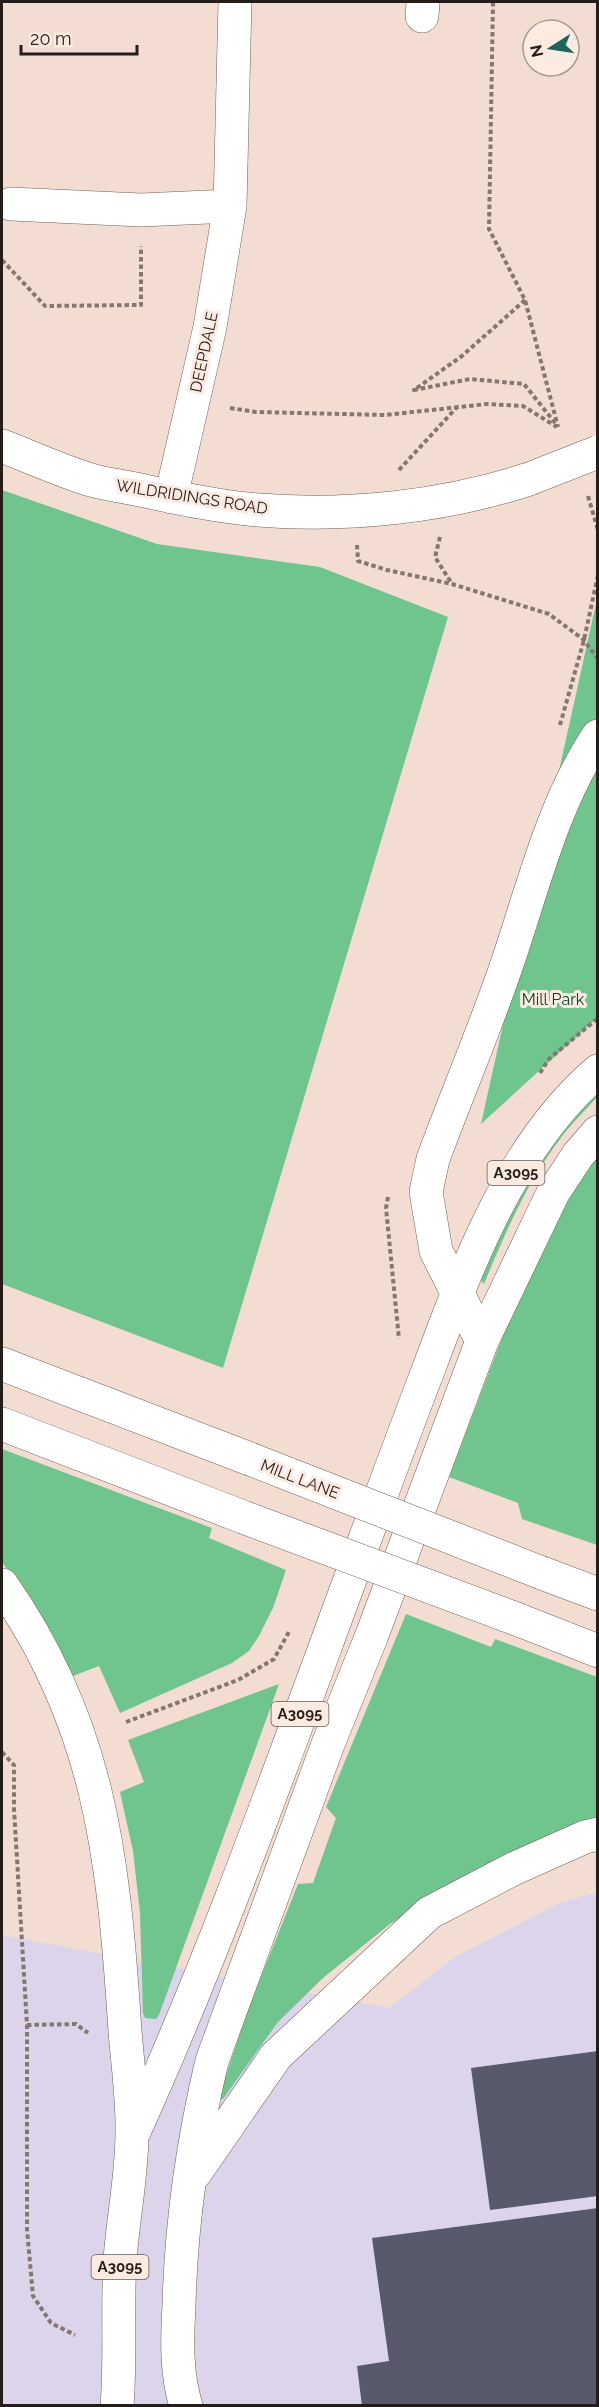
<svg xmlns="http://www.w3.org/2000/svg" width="599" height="2407" font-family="Raleway,sans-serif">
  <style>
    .industrial { fill: #dbd4ea }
    .green { fill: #70c48e }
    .building { fill: #585a6c }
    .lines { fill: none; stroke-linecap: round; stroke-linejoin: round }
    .minor-casing { stroke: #726056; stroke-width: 34 }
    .major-casing { stroke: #726056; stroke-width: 34 }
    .path { stroke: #85776f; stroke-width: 4; stroke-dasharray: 4.5 3; stroke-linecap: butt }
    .minor { stroke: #fff; stroke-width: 33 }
    .major { stroke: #fff; stroke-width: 33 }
    .minor-bridge-casing { stroke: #726056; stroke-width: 34; stroke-linecap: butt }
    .major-bridge-casing { stroke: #726056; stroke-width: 34; stroke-linecap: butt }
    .minor-bridge { stroke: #fff; stroke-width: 33 }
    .major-bridge { stroke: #fff; stroke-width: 33 }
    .labels { text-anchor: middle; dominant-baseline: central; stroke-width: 6; stroke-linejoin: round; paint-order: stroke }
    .shield { fill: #fdebe2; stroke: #665b55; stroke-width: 1.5 }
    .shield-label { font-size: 15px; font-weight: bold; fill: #251d19 }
    .street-label { font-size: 16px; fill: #251d19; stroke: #fdebe2 }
    .park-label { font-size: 16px; fill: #024a27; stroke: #fdebe2 }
  </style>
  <rect width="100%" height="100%" fill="#f3ddd2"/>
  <path class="industrial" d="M 597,1892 L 597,2405 L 2,2405 L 2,1935 L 389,2008 L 455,1957 L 562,1902 Z"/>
  <path class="green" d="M 2,490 L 157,544 L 320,567 L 448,617 L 223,1368 L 2,1284 Z
    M 597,599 L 597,1018 L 481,1124 Z
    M 597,1084 L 597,1097 C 586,1110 573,1122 563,1135 C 528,1180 505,1233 484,1284 L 476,1274 L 527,1175 Z
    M 597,1152 L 597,1545 L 522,1519 L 518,1503 L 449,1477 L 528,1270 L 555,1215 Z
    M 2,1449 L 212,1528 L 209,1538 L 286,1570 L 273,1608 L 259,1636 L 249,1651 L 232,1663 L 120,1713 L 99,1666 L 73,1676 L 42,1620 L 2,1562 Z
    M 406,1614 L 491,1647 L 495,1639 L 597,1677 L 597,1823 L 462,1880 L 390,1924 L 323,1978 L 278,2022 L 223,2099 L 218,2100 L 247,2012 L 298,1884 L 313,1883 L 336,1818 L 326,1807 Z
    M 279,1684 L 159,2015 L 156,2019 L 145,2018 L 143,2013 L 140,1913 L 133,1851 L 120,1792 L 144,1782 L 128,1740 Z"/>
  <path class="building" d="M 598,2051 L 598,2196 L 490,2210 L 471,2068 Z
    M 598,2208 L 598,2406 L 362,2406 L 357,2366 L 389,2361 L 372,2238 Z"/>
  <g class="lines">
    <g class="minor-casing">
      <path id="minor" d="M 422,16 L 423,2
        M 11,204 L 141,210 L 230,206
        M 2,446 C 31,457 61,471 91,480 C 109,485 127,487 145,491 C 182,499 220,507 258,510 C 347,517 444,507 529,479
        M 171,497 L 210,327 L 230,206 L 235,2
        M 482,1341 L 436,1251 L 426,1192 L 433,1159 C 457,1094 485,1029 507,964 C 533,888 553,803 598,736"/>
    </g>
    <g class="major-casing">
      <path id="major" d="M 2,1364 L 250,1459
        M 2,1424 L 243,1517
        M 542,1573 L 598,1594
        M 2,1585 C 98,1722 113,1853 124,2016 C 126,2055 133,2094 132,2133 C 132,2175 123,2218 120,2260 C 117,2308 121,2357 117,2406
        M 519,1620 L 598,1651
        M 133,2134 C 221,1940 291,1738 365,1539 C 386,1482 407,1425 429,1368 C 467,1266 512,1144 598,1071
        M 195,2173 L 276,2056 L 429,1913 L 513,1869 L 585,1837 L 598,1834
        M 186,2406 C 176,2373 177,2340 179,2306 C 181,2223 193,2141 212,2061 L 328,1744 L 372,1635 L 482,1341 L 553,1193 L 578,1155 L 598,1132"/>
    </g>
    <path class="path" d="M 493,2 L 489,229 L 525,300 L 558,427
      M 2,260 L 45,306 L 141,305 L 141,246
      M 525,300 L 462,356 L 414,390 L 470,379 L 524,384 L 556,424
      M 230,408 L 256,412 L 385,415 L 487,404 L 523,406 L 557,427
      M 399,470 L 457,407
      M 588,496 L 598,530
      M 440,537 L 435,557 L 452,584
      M 357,545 L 358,561 L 387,570 L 452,584 L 549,614 L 584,640 L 598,659
      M 560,725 L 584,640 L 598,575
      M 540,1073 L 549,1059 L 598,1018
      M 388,1197 L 386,1208 L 399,1339
      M 126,1722 L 238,1680 L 274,1659 L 290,1630
      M 2,1752 L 14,1765 L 14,1809 L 27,2025 L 27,2229 L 33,2296 L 51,2323 L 75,2335
      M 27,2025 L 76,2024 L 88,2033"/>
    <use href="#minor" class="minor"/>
    <use href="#major" class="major"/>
    <g class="minor-bridge-casing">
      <path id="minor-bridge" d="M 529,479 L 598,452"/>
    </g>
    <g class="major-bridge-casing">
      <path id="major-bridge" d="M 250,1459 L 542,1573
        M 243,1517 L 519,1620"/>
    </g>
    <use href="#minor-bridge" class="minor-bridge"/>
    <use href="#major-bridge" class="major-bridge"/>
  </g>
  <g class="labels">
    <g class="shield">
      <rect x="487.5" y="1161" width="57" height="24" rx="4.5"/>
      <rect x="271.5" y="1702" width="57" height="24" rx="4.5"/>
      <rect x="91.5" y="2255" width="57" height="24" rx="4.5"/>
    </g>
    <g class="shield-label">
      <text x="516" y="1173">A3095</text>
      <text x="300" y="1714">A3095</text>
      <text x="120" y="2267">A3095</text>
    </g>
    <g class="street-label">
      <text transform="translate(204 352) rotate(-78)">DEEPDALE</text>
      <text transform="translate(192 497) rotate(9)">WILDRIDINGS ROAD</text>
      <text transform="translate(300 1479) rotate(21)">MILL LANE</text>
    </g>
    <g class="park-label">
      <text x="553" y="999">Mill Park</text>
    </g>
  </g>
  <rect width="599" height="2407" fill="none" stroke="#251d19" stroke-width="6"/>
  <g transform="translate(551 48) rotate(258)"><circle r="28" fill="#fdebe2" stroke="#a79992" stroke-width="1.5"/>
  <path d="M0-4.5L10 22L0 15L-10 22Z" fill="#1e655a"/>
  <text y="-9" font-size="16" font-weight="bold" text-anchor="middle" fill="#251d19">N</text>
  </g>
  <path d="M21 45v9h116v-9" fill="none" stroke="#251d19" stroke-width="3"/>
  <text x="30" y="45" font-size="18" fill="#251d19" stroke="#fdebe2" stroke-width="4.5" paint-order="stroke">20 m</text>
</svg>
